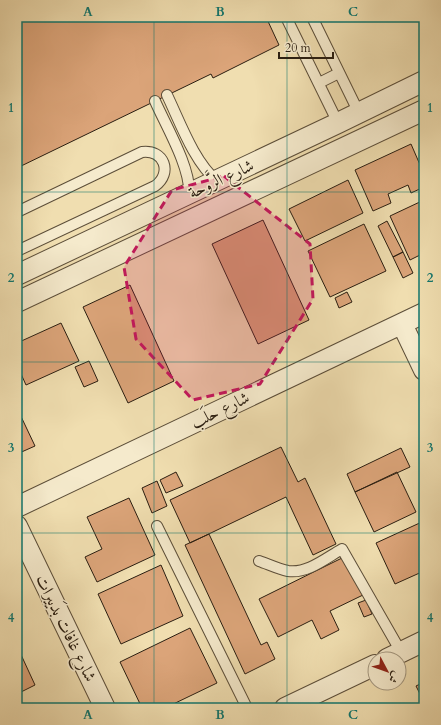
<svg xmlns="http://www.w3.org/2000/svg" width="441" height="725" font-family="Cardo,Amiri,serif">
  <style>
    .building { fill: #dba479; stroke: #2a1e11 }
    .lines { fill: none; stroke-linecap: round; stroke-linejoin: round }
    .lane-casing { stroke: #5c4e39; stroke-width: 12 }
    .street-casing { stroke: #5c4e39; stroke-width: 22 }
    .lane { stroke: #f5eacc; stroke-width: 10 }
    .street { stroke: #f5eacc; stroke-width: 20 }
    .marked { fill: #c2185b; fill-opacity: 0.2; stroke: #c2185b; stroke-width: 3; stroke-dasharray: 8 5; stroke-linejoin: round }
    .grid { fill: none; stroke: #0f766e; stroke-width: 1; stroke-opacity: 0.55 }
    .labels { text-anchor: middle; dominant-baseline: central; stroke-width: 3; stroke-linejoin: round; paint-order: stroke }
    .street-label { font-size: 17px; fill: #2a1e11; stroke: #f5eacc }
    .neatline { fill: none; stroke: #0f766e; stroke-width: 1.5 }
    .grid-label { font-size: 13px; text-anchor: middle; font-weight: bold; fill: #0f766e }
  </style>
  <rect width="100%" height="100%" fill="#f0deb0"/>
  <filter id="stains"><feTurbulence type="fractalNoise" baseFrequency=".005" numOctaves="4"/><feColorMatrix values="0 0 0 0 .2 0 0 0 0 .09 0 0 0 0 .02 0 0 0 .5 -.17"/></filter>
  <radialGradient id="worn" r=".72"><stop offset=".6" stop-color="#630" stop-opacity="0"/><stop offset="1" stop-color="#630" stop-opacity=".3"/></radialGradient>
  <path class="building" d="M 17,17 L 266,17 L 279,45 L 213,78 L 211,74 L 17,168 Z
    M 411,144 L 424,174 L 424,187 L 411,193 L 408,185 L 388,194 L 391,203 L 373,211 L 355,170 Z
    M 348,180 L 363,213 L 305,241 L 289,209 Z
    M 424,200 L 424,253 L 410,260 L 390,216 Z
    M 263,220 L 309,320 L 258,344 L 212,244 Z
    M 387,221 L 403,252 L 393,257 L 378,226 Z
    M 364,224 L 386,271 L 330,297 L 308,251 Z
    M 403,252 L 413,273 L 403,278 L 393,257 Z
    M 130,285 L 174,381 L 128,403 L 83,307 Z
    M 347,292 L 352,302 L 339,308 L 335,298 Z
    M 61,323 L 79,361 L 26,385 L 17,365 L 17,343 Z
    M 89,361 L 98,381 L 84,387 L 75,367 Z
    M 17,408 L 35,446 L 17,454 Z
    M 281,447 L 298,482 L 305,478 L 336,544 L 313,555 L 286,497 L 190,543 L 170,500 Z
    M 401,448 L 410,467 L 355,492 L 347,474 Z
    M 176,472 L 183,486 L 166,493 L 160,480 Z
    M 397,472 L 416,512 L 374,532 L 355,492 Z
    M 157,481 L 167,506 L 152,513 L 142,488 Z
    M 129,498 L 155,555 L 97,582 L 85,557 L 102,549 L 87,517 Z
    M 424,521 L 424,571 L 395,584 L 376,543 Z
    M 209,534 L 261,645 L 267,642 L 275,659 L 245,674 L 185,545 Z
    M 344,557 L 363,595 L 330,611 L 339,630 L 321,639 L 312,620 L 278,637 L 259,599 Z
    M 161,565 L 183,616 L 121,644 L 98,594 Z
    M 366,600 L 372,614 L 364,617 L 358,603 Z
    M 190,628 L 217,683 L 165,708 L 142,708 L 120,662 Z
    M 17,646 L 35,685 L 17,694 Z
    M 424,682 L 424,702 L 416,686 Z"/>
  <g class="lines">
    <g class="lane-casing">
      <path id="lane" d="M 286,17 L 338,123
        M 312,17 L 359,113
        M 319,83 L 339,73
        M 167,95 C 180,122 194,162 217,181
        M 155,101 C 166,126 191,168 189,194
        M 17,212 L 142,152 C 164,149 173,173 155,186 L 17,251
        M 157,526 L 247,708
        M 259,561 C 268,564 278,569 288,571 C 307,574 326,558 342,549 L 401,652"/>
    </g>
    <g class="street-casing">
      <path id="street" d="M 17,275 L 338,123 L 424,81
        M 17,302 L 424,110
        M 402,324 L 424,370
        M 17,507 L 424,313
        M 17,526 L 105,708
        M 387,659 L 424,641
        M 285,708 L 375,665"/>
    </g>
    <use href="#lane" class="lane"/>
    <use href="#street" class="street"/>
  </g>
  <path class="marked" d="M 224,176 L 310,244 L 313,299 L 260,384 L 193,400 L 136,339 L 124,267 L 172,190 Z"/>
  <path class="grid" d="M 154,17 L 154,708M 287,17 L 287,708M 17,192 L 424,192M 17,362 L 424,362M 17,533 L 424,533"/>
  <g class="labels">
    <g class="street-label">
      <text transform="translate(221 179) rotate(-25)">شارع الرَّوحة</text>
      <text transform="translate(220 410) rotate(-26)">شارع حلَب</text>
      <text transform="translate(66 628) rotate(64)">شارع غافات بدَييرات</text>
    </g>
  </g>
  <rect width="441" height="725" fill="none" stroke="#f0deb0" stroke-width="44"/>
  <g transform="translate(387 671) rotate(131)"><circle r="19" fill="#f5eacc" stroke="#a49881"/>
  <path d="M0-3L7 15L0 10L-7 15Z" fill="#8f2418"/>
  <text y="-6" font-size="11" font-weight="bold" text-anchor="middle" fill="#2a1e11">ش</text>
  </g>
  <path d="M279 52v6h54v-6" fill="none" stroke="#2a1e11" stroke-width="2"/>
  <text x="285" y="52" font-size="12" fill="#2a1e11" stroke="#f5eacc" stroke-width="3" paint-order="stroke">20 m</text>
  <rect x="22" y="22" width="397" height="681" class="neatline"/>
  <g class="grid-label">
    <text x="88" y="16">A</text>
    <text x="220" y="16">B</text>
    <text x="353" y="16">C</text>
    <text x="11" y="112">1</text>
    <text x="430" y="112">1</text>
    <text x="11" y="282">2</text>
    <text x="430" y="282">2</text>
    <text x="11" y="452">3</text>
    <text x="430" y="452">3</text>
    <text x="11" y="622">4</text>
    <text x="430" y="622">4</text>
    <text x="88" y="719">A</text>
    <text x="220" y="719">B</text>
    <text x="353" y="719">C</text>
  </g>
  <rect width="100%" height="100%" filter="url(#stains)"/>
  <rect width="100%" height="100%" fill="url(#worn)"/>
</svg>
